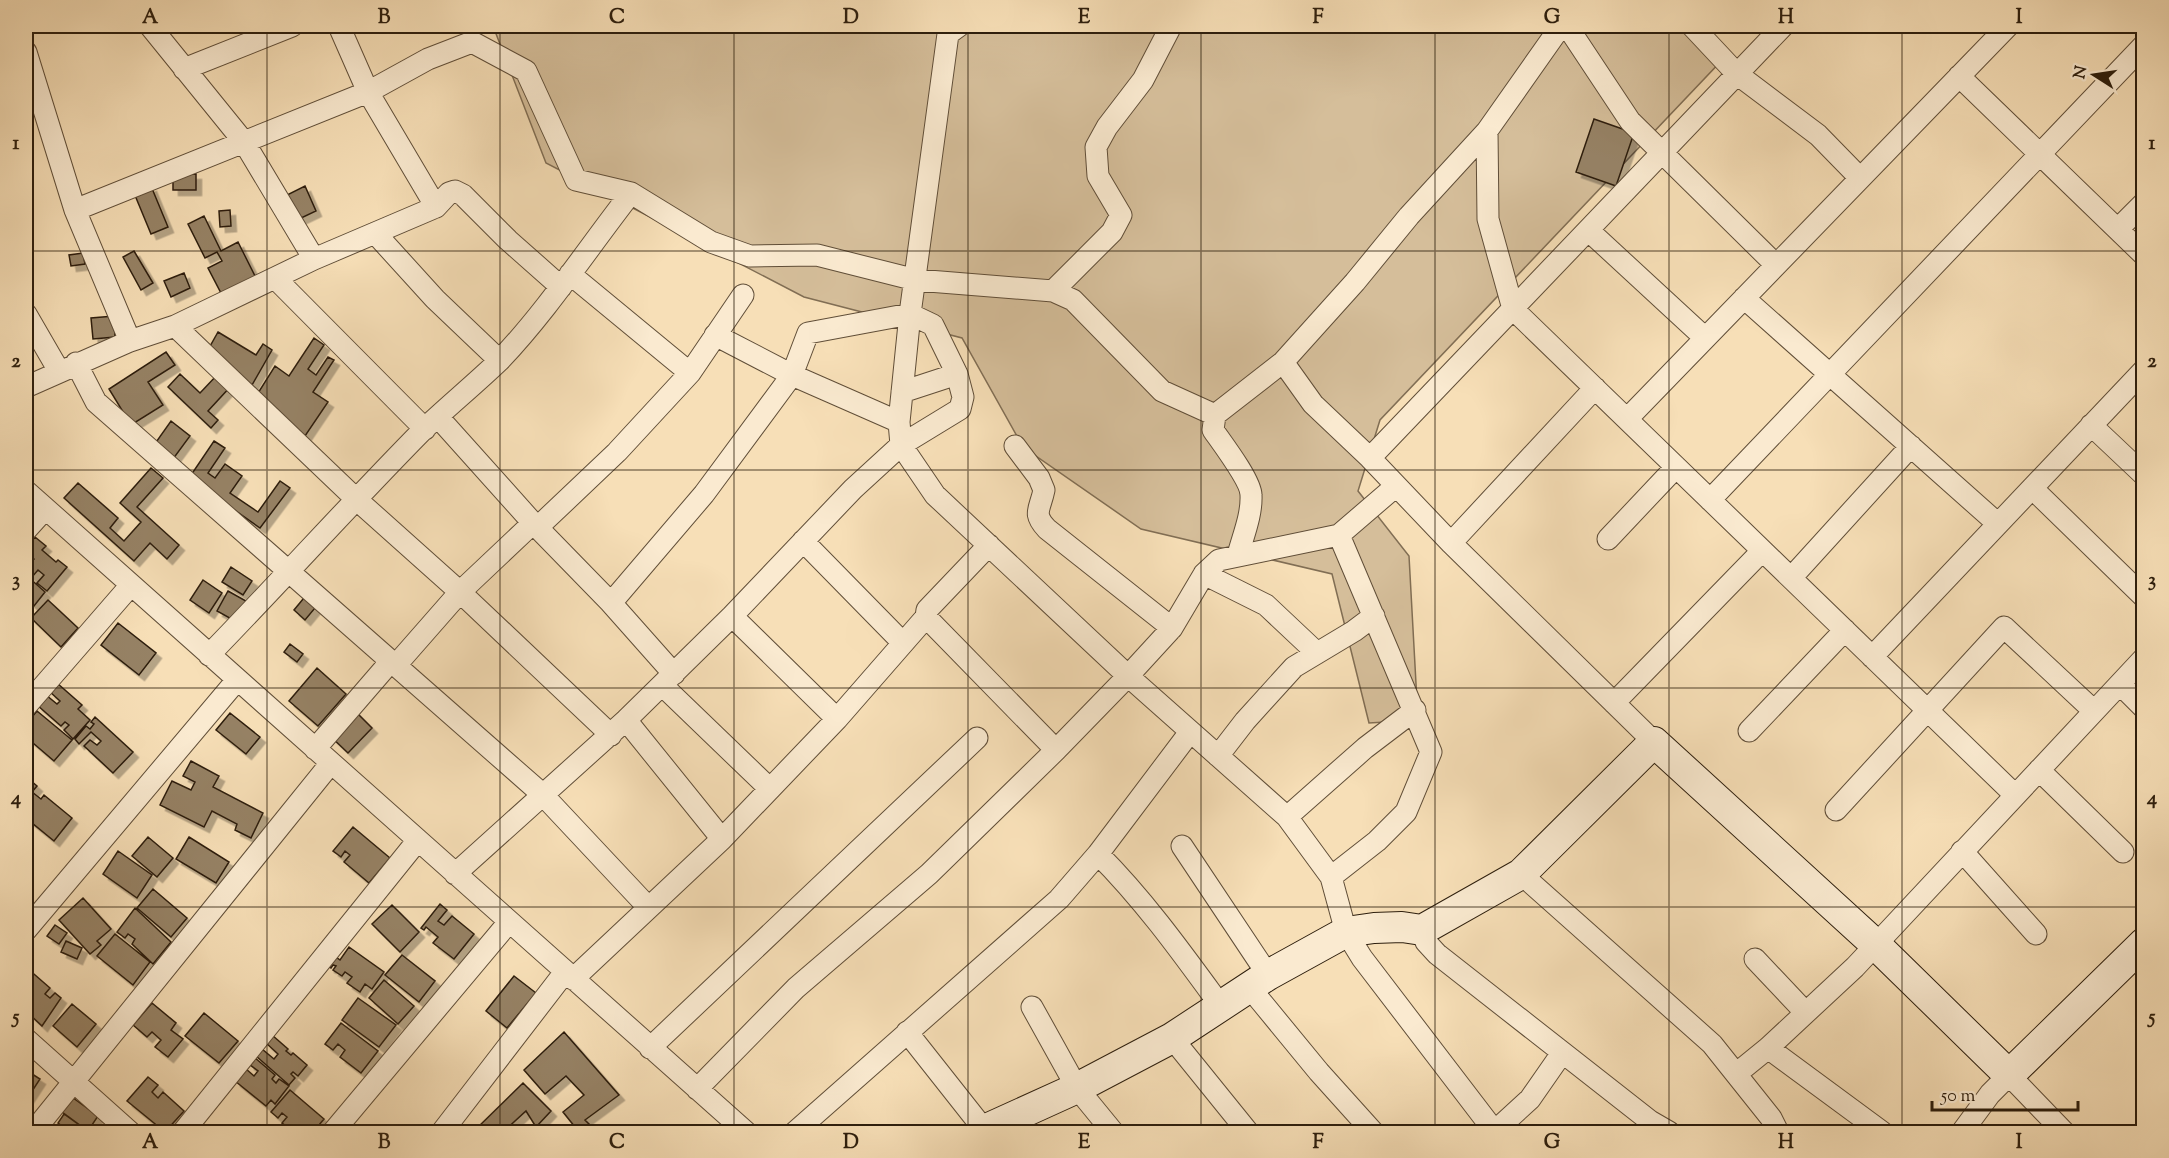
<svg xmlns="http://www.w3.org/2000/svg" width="2169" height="1158" font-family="'Sorts Mill Goudy',serif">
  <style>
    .green { fill: #d5be9a; stroke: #816e54; stroke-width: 1.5 }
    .building { fill: #968265; stroke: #2d1e0d; stroke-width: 1.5; filter: url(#shadow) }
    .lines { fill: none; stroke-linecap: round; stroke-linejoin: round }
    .street-casing { stroke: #604e38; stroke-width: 23 }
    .secondary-casing { stroke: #2d1e0d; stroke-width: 32 }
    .street { stroke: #faead0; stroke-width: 21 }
    .secondary { stroke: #faead0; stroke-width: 30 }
    .grid { fill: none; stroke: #2d1e0d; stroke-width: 1.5; stroke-opacity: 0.55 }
    .neatline { fill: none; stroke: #2d1e0d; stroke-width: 2 }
    .grid-label { font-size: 20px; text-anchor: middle; font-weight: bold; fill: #2d1e0d }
  </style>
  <defs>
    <filter id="shadow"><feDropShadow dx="5.5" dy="5.5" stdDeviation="0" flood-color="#0004"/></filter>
  </defs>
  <rect width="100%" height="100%" fill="#f7dfb7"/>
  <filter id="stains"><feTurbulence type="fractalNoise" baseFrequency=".00333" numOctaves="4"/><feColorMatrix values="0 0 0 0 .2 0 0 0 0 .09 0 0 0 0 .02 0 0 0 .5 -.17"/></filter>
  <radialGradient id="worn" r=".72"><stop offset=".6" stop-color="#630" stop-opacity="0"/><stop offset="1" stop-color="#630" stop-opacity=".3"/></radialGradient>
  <path class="green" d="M 493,26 L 1683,26 L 1724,58 L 1380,420 L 1358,491 L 1409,556 L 1418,720 L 1369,723 L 1332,574 L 1141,529 L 1023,447 L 962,338 L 804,297 L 546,163 Z"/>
  <path class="building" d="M 1594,119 L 1634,133 L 1616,186 L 1576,172 Z
    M 196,174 L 196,190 L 173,190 L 173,175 Z
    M 151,186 L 168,227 L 151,234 L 134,193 Z
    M 305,186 L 316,211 L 297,220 L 285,196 Z
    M 230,210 L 231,226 L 220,227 L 219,211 Z
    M 204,216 L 221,251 L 238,242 L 256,278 L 222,295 L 208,268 L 222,261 L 217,252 L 205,258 L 188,224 Z
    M 134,251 L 153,283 L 141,290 L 123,257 Z
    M 83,253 L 85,264 L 71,266 L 69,255 Z
    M 184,273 L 190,288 L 171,297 L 164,281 Z
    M 114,316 L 115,337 L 93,339 L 91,318 Z
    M 218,332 L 256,355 L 263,344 L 272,350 L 252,385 L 204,357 Z
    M 314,338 L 324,345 L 308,369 L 316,375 L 328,357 L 334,360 L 313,392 L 328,402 L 305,436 L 253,401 L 275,366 L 289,376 Z
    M 166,352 L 175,365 L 148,382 L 163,405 L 131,425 L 109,389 Z
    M 180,374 L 200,393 L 218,374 L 231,386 L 208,411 L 218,420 L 211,428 L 168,387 Z
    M 171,421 L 190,436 L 173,459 L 154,445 Z
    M 214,441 L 225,448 L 208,473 L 215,478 L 225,464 L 242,476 L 230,493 L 258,512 L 280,481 L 290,488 L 260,528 L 189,478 Z
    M 151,468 L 163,478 L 137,507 L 179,545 L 167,559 L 150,543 L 134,561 L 64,498 L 78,483 L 118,518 L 110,528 L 124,541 L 141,522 L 120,503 Z
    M 35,537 L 46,546 L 42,550 L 56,562 L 58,560 L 67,567 L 47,591 L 37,583 L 44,575 L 38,570 L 32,577 L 26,572 L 26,562 L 29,565 L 34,559 L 26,552 L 26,548 Z
    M 231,567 L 252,581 L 243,595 L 222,582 Z
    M 26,575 L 45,592 L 34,606 L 27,600 L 26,602 Z
    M 203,580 L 222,593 L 209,613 L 190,600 Z
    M 228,591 L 246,601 L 235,621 L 217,611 Z
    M 308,593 L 320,602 L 305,620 L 294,610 Z
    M 48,600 L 78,628 L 61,647 L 31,618 Z
    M 118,623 L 156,653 L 139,675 L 101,645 Z
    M 290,644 L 303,654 L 297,662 L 284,652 Z
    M 317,668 L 346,694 L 318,726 L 289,701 Z
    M 57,683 L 82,705 L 78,709 L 90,720 L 73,739 L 64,730 L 69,725 L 65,722 L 61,726 L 37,705 L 46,695 L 57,704 L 60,701 L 50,692 Z
    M 352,708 L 372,728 L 348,753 L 327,733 Z
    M 37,711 L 72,740 L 54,761 L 26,737 L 26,724 Z
    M 230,713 L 260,737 L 246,754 L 216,730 Z
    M 95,717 L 133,752 L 113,773 L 84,746 L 90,740 L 97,745 L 101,741 L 91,732 L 79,744 L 75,739 L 86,726 L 90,729 L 94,724 L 91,722 Z
    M 191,761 L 219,776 L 213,787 L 263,813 L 251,838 L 235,830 L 237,824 L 212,811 L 204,827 L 160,805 L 172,781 L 191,790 L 195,782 L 183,776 Z
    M 30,780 L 37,786 L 32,792 L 41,799 L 44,795 L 72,818 L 54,841 L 26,818 L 31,811 L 26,806 L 26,786 Z
    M 353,827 L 390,858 L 369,883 L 344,862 L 350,855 L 345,851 L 341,857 L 333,851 Z
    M 148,837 L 173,858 L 157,877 L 132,856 Z
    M 189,837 L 229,862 L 216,883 L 176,859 Z
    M 118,851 L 152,875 L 137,898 L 103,874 Z
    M 153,889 L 187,918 L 171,937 L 137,908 Z
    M 83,898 L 111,929 L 97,941 L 101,945 L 90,954 L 59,920 Z
    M 440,904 L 447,910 L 438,921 L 444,925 L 452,916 L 474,934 L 454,959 L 433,943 L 438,937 L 426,927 L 424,930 L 421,928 Z
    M 392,905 L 419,932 L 400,952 L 372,924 Z
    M 135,908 L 171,942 L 153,964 L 132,944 L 135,939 L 128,934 L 125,938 L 117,932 Z
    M 55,925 L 67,933 L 59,944 L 47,936 Z
    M 115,934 L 150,962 L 133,985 L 97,956 Z
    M 66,941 L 82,948 L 77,959 L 61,952 Z
    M 349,947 L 384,972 L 372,989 L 365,984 L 360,992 L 347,983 L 352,977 L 345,972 L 342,976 L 333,970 L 336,966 L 333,965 L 331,968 L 329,967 L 336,957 L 340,960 Z
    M 402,955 L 435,981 L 419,1002 L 385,975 Z
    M 27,968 L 50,988 L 45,994 L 50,998 L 55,993 L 61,998 L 42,1026 L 26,1011 Z
    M 514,976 L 536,993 L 507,1028 L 486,1011 Z
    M 384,980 L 414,1006 L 398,1024 L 369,998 Z
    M 358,998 L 396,1025 L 379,1047 L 342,1020 Z
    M 152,1003 L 176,1023 L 171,1030 L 183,1039 L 168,1057 L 155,1047 L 161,1040 L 152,1032 L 147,1037 L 133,1025 Z
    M 72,1004 L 96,1024 L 77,1047 L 53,1026 Z
    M 204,1013 L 238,1041 L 219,1063 L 185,1036 Z
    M 341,1023 L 378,1051 L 361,1073 L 340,1057 L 345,1050 L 338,1044 L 333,1050 L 325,1044 Z
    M 564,1032 L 619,1095 L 585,1120 L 595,1130 L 592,1132 L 579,1132 L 563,1112 L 584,1095 L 566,1076 L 545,1094 L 524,1070 Z
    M 272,1035 L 288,1049 L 286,1051 L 291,1055 L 293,1053 L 307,1065 L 298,1076 L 293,1072 L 291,1074 L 295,1078 L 289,1085 L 256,1056 L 262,1049 L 274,1059 L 278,1054 L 266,1043 Z
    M 254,1057 L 275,1075 L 272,1079 L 276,1083 L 279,1079 L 289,1086 L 275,1104 L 271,1100 L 266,1106 L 235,1081 L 245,1068 L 254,1076 L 258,1071 L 249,1064 Z
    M 29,1072 L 40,1079 L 27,1099 L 26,1077 Z
    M 148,1077 L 158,1085 L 152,1092 L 158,1098 L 163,1092 L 184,1111 L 165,1132 L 127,1101 Z
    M 523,1083 L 551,1111 L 536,1127 L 526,1111 L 503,1132 L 473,1132 Z
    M 290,1090 L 324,1119 L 313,1132 L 294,1132 L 282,1123 L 287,1117 L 282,1113 L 278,1118 L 271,1112 Z
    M 69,1095 L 98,1116 L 88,1131 L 58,1109 Z
    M 64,1114 L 89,1132 L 68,1132 L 69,1131 L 58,1123 Z
    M 618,1126 L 645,1132 L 616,1132 Z"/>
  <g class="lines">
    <g class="street-casing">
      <path id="street" d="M 150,26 L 244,142 L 314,259
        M 339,26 L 368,92 L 436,207
        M 959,26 L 948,34 L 910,314 L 899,422 L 901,445 L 935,495 L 1128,676 L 1287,817 L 1331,877 L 1346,932 L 1362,958 L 1495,1132
        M 1567,26 L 1630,121 L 1776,265
        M 1692,26 L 1737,74 L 1818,135 L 1860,178
        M 26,52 L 75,210 L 130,341
        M 184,69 L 292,26
        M 1959,76 L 2144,255
        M 1487,131 L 1488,219 L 1513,309 L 2015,795
        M 75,210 L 368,92 L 428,59 L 472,42 L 526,71 L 576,180 L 631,193 L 711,242 L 750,256 L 817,255 L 916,280 L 1053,291 L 1073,300 L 1162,391 L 1215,415
        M 2118,229 L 2144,203
        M 1588,230 L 1705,338
        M 375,233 L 435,299 L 499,360
        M 570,274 L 690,373
        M 276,279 L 425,429
        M 1053,291 L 1112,232 L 1121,215 L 1098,176 L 1096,147 L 1107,127 L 1143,80 L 1171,26
        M 1744,298 L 1998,524
        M 26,314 L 59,371
        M 175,326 L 356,499 L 460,592 L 611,735
        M 715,335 L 792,375 L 899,422
        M 1283,362 L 1313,404 L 1370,458 L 1451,543 L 1654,742
        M 76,363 L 96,402 L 542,794 L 648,907
        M 26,387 L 130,341 L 175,326 L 314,259 L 436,207 L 449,193 L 455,191 L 463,195 L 508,240 L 561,287
        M 902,392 L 957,374
        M 438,417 L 533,523 L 611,603 L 674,674
        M 1627,419 L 2008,26
        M 2091,425 L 2144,475
        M 1015,446 L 1039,478 L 1044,490 C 1040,510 1032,513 1047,529 L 1172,628
        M 1370,458 L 1783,26
        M 2032,488 L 2144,597
        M 26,491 L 746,1132
        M 1710,500 L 2144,45
        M 538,527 L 617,452 L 690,373 L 743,295
        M 26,530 L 45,509
        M 1608,539 L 1676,467
        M 803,541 L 903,643
        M 1451,543 L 1595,388
        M 1238,555 C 1243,536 1252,515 1251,495 C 1251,481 1222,443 1213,430 L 1215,415 L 1283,362 L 1355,282 L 1409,216 L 1487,131 L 1561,26
        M 1204,574 L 1266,605 L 1317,653
        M 1791,578 L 1911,446
        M 732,616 L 837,719
        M 926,617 L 1056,750
        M 209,655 C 281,581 350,504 422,431 C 447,407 474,385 499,361 C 547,311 588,248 631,193
        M 1872,657 L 2144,370
        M 396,665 L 460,592 L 533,523
        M 2120,684 L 2144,708
        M 662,685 L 770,789
        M 1614,703 L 1762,551
        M 26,706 L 131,585
        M 626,720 L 722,839
        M 1749,731 L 1845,630
        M 315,749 L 391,661
        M 1218,756 L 1245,721 L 1294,667 L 1354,631 L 1374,616
        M 2039,770 L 2123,852
        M 1836,810 L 2004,627 L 2094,711
        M 1287,817 L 1365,748 L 1415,710
        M 1182,846 L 1268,975
        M 1962,851 L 2036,934
        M 1098,854 C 1144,900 1182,953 1220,1005
        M 455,874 L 626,720 L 732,616 L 853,489 L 901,445 L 960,409 L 963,397 L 957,374 L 933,325 L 910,314 L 808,333 L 792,375 L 704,494 L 611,603
        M 1521,874 L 1712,1044 L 1771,1118 L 1778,1132
        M 1331,877 L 1377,841 L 1406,812 L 1431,752 L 1339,535
        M 26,930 L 237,680
        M 1422,930 L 1426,942 L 1437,954 L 1650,1121 L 1669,1132
        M 1755,959 L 1805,1012
        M 573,979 L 722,839 L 837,719 L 926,617 L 927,610 L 989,545
        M 1250,988 L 1319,1072 L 1373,1132
        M 1032,1007 L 1077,1088 L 1113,1132
        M 907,1032 L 986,1132
        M 1172,1038 L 1248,1132
        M 26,1039 L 130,1132
        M 650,1048 L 977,738
        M 1768,1048 L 1882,1132
        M 1736,1074 L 1768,1048 L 1855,967 L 2144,658
        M 697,1089 L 796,988 L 929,874 L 1056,750 L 1128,676 L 1172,628 L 1204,574 L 1219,560 L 1339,535 L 1396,486
        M 33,1132 L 331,763
        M 183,1132 L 418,840
        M 333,1132 L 509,922
        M 442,1132 L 565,972
        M 795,1132 L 1059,899 L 1098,854 L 1190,732
        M 1494,1132 L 1530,1099 L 1562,1053
        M 1962,1132 L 1990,1094 L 2009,1075 L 2064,1132"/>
    </g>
    <g class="secondary-casing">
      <path id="secondary" d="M 980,1132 L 1077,1088 L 1172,1038 L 1268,975 L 1346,932 L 1374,928 L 1402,927 L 1422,930 L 1521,874 L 1654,742 L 1875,944 L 2009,1075 L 2144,943"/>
    </g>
    <use href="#street" class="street"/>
    <use href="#secondary" class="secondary"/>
  </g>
  <path class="grid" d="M 267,26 L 267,1132M 500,26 L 500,1132M 734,26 L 734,1132M 968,26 L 968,1132M 1201,26 L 1201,1132M 1435,26 L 1435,1132M 1669,26 L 1669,1132M 1902,26 L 1902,1132M 26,251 L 2144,251M 26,470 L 2144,470M 26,688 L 2144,688M 26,907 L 2144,907"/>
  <rect width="2169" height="1158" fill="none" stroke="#f7dfb7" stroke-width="66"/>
  <g transform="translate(2094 75) rotate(282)" stroke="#faead0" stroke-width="4.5" paint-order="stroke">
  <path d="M0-4.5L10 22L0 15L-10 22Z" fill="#2d1e0d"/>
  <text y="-9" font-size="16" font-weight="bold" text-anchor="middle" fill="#2d1e0d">N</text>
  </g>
  <path d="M1932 1101v9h146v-9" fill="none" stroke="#2d1e0d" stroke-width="3"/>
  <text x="1941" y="1101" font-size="18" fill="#2d1e0d" stroke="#faead0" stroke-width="4.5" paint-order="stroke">50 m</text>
  <rect x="33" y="33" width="2103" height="1092" class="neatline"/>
  <g class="grid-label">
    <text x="150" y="23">A</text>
    <text x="384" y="23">B</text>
    <text x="617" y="23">C</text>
    <text x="851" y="23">D</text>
    <text x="1084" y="23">E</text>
    <text x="1318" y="23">F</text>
    <text x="1552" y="23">G</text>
    <text x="1786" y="23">H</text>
    <text x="2019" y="23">I</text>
    <text x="16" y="149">1</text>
    <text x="2152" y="149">1</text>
    <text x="16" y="367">2</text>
    <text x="2152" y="367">2</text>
    <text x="16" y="586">3</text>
    <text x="2152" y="586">3</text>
    <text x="16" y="804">4</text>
    <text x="2152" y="804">4</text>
    <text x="16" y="1023">5</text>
    <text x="2152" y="1023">5</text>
    <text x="150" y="1148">A</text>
    <text x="384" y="1148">B</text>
    <text x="617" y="1148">C</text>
    <text x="851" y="1148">D</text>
    <text x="1084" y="1148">E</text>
    <text x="1318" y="1148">F</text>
    <text x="1552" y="1148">G</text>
    <text x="1786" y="1148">H</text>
    <text x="2019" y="1148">I</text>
  </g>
  <rect width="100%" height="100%" filter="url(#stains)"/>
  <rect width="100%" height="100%" fill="url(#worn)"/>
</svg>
